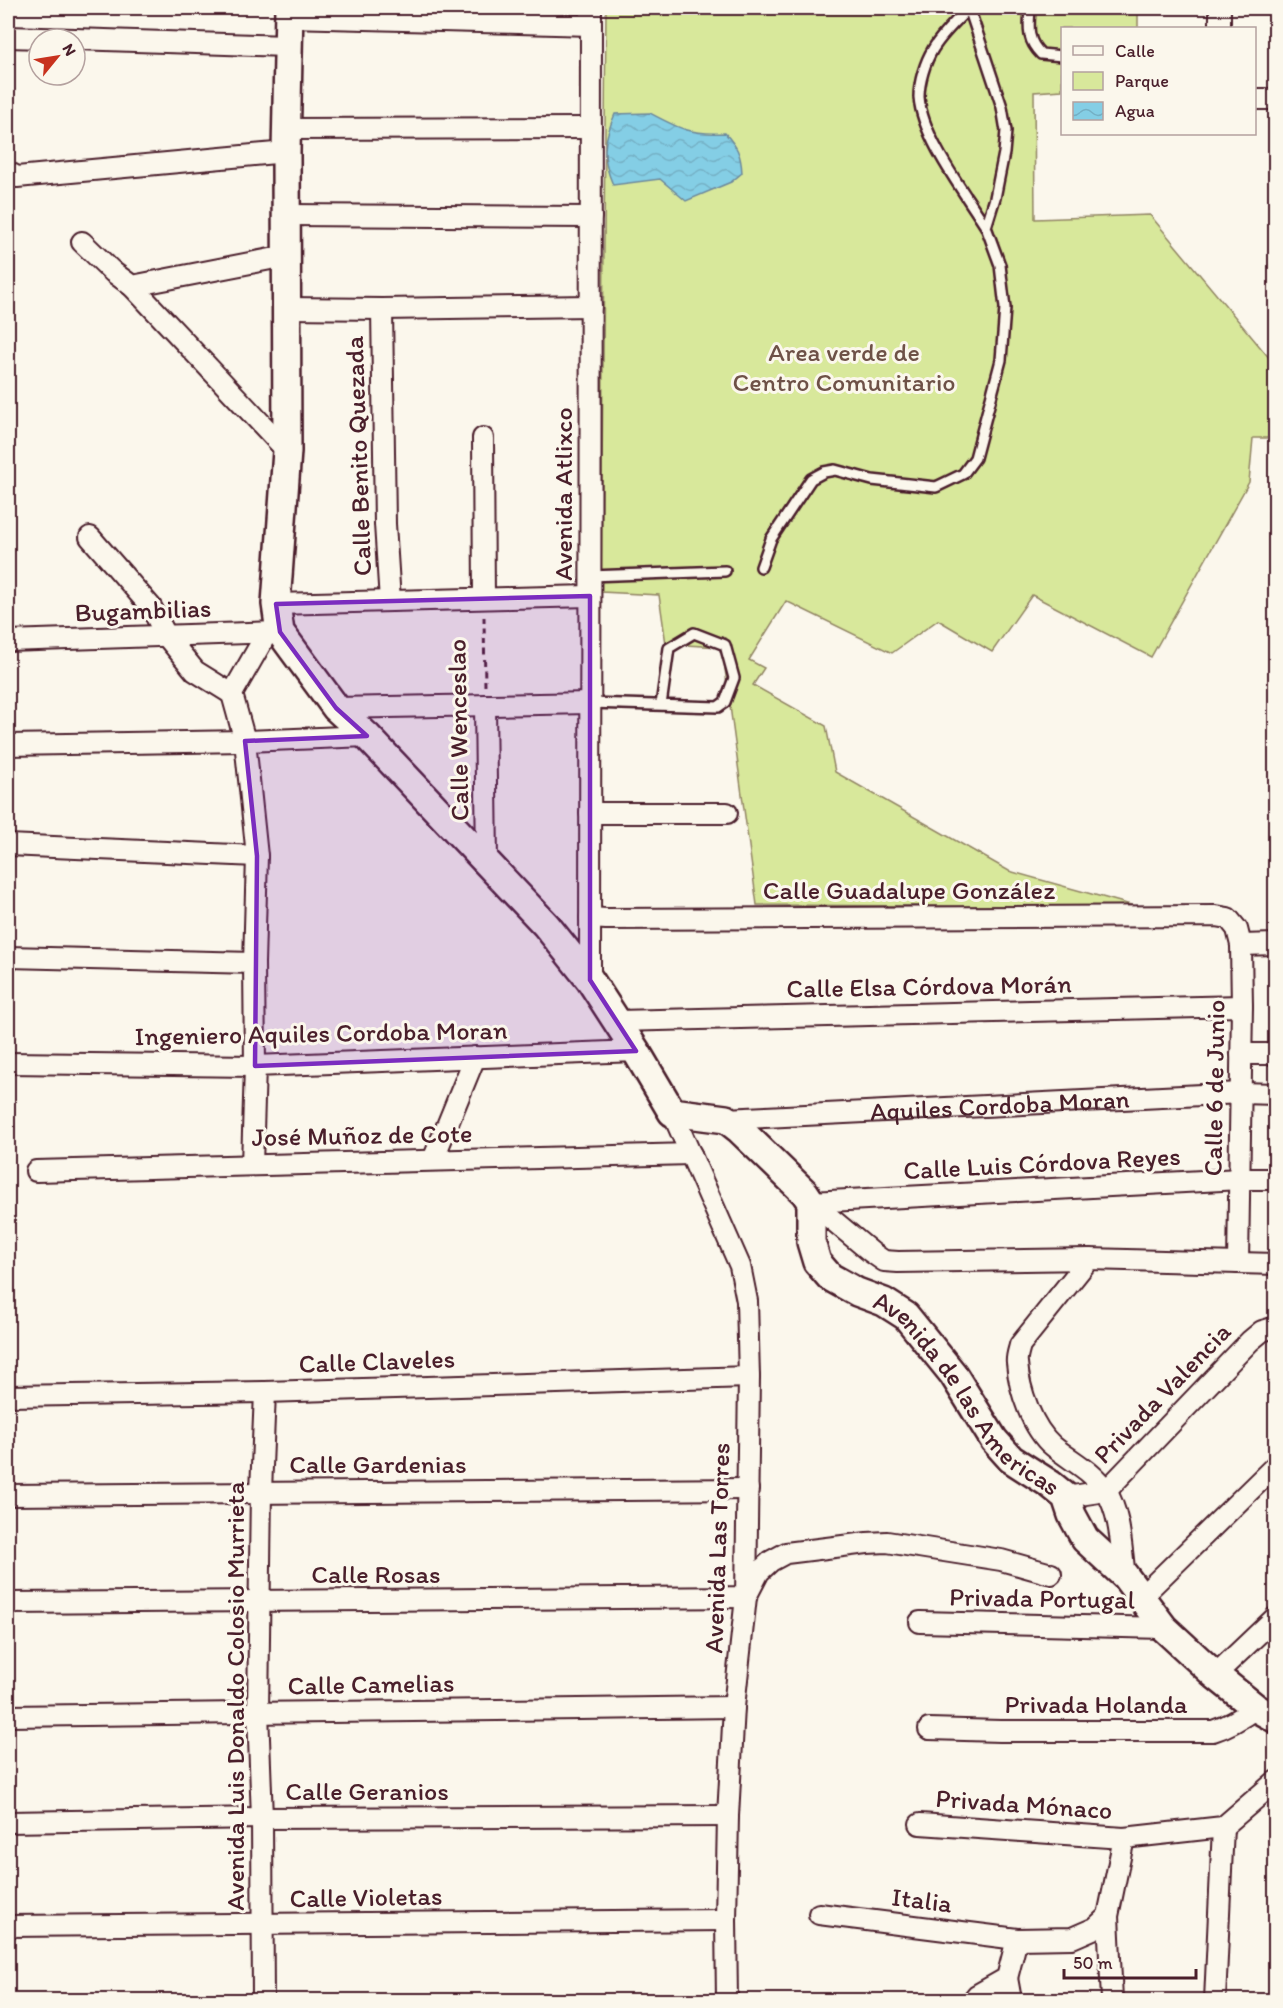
<svg xmlns="http://www.w3.org/2000/svg" width="1283" height="2008" font-family="Itim,sans-serif">
  <style>
    .park { fill: #d8e89b; stroke: #918463; stroke-width: 1.5 }
    .water { fill: url(#water-waves); stroke: #6d889b; stroke-width: 1.5 }
    .lines { fill: none; stroke-linecap: round; stroke-linejoin: round }
    .lane-casing { stroke: #4a1f2b; stroke-width: 14 }
    .street-casing { stroke: #4a1f2b; stroke-width: 24 }
    .secondary-casing { stroke: #4a1f2b; stroke-width: 32 }
    .path { stroke: #4a1f2b; stroke-width: 3; stroke-dasharray: 6 4.5; stroke-linecap: butt }
    .lane { stroke: #fbf7ec; stroke-width: 9 }
    .street { stroke: #fbf7ec; stroke-width: 20 }
    .secondary { stroke: #fbf7ec; stroke-width: 27 }
    .marked { fill: #7b2cbf; fill-opacity: 0.2; stroke: #7b2cbf; stroke-width: 4.5; stroke-linejoin: round }
    .labels { text-anchor: middle; dominant-baseline: central; stroke-width: 6; stroke-linejoin: round; paint-order: stroke }
    .park-label { font-size: 26px; fill: #6e5147; stroke: #fbf7ec }
    .street-label { font-size: 26px; fill: #4a1f2b; stroke: #fbf7ec }
  </style>
  <defs>
    <pattern id="water-waves" width="16" height="10" patternUnits="userSpaceOnUse" patternTransform="scale(1.5)"><rect width="16" height="10" fill="#84cee5"/><path d="M0 5q4-4 8 0t8 0" fill="none" stroke="#74b0c5"/></pattern>
  </defs>
  <rect width="100%" height="100%" fill="#fbf7ec"/>
  <filter id="ink" filterUnits="userSpaceOnUse"><feTurbulence type="fractalNoise" baseFrequency=".0167" numOctaves="2"/><feDisplacementMap in="SourceGraphic" scale="12" xChannelSelector="R" yChannelSelector="G"/><feConvolveMatrix kernelMatrix="1 2 1 2 8 2 1 2 1" color-interpolation-filters="sRGB"/></filter>
  <g filter="url(#ink)">
    <path class="park" d="M 606,8 L 1138,8 L 1138,28 L 1062,28 L 1062,90 L 1034,92 L 1035,219 L 1150,215 L 1276,366 L 1275,438 L 1253,438 L 1249,482 L 1151,657 L 1032,595 L 992,652 L 938,620 L 892,653 L 786,601 L 749,660 L 764,668 L 753,685 L 826,726 L 835,772 L 1009,871 L 1138,907 L 757,905 L 722,647 L 666,644 L 659,595 L 601,592 Z"/>
    <path class="water" d="M 650,113 C 680,129 691,135 725,133 C 737,147 741,153 742,173 L 731,182 L 686,201 L 660,179 L 613,185 C 601,157 603,142 615,114 Z"/>
    <g class="lines">
      <g class="lane-casing">
        <path id="lane" d="M 969,8 C 957,20 942,34 933,49 C 925,62 919,82 919,97 C 922,138 965,193 986,227
          M 1030,8 C 1029,27 1026,39 1041,54 L 1062,56
          M 761,567 L 771,539 L 811,479 L 824,472 L 835,470 L 872,480 L 936,487 L 963,474 L 975,458 L 1001,360 L 1005,308 L 1000,265 L 986,227 L 995,198 L 1004,153 L 1006,131 L 1002,107 L 969,8
          M 590,576 L 725,571
          M 590,703 L 718,707 L 725,702 L 734,678 L 725,645 L 694,633 L 669,648 L 661,705"/>
      </g>
      <g class="street-casing">
        <g id="street">
          <path d="M 289,17 L 591,25"/>
          <path d="M 1220,28 L 1220,8"/>
          <path d="M 8,37 L 75,39"/>
          <path d="M 75,39 L 288,46"/>
          <path d="M 1254,99 L 1276,99"/>
          <path d="M 287,129 L 591,128"/>
          <path d="M 8,172 L 17,177 L 286,152"/>
          <path d="M 287,215 L 591,217"/>
          <path d="M 82,242 L 113,272 L 132,286 L 287,451"/>
          <path d="M 132,286 L 286,256"/>
          <path d="M 287,308 L 382,309 L 591,306"/>
          <path d="M 382,309 L 385,524 L 390,601"/>
          <path d="M 483,438 L 484,598"/>
          <path d="M 90,537 L 151,607 L 167,637 L 195,671 L 232,694"/>
          <path d="M 276,604 L 590,596"/>
          <path d="M 8,641 L 278,632"/>
          <path d="M 485,705 L 487,861"/>
          <path d="M 336,708 L 590,703"/>
          <path d="M 8,745 L 245,741 L 367,736"/>
          <path d="M 590,813 L 727,813"/>
          <path d="M 8,845 L 257,856"/>
          <path d="M 590,918 L 606,919 L 1216,916 L 1228,918 L 1237,929 L 1241,945 L 1242,1006 L 1238,1263"/>
          <path d="M 1241,945 L 1276,944"/>
          <path d="M 8,957 L 254,963"/>
          <path d="M 590,980 L 591,8"/>
          <path d="M 618,1021 L 1242,1006"/>
          <path d="M 1241,1054 L 1276,1054"/>
          <path d="M 8,1063 L 255,1066 L 636,1051"/>
          <path d="M 672,1112 L 740,1266 L 747,1301 L 749,1377 L 746,1597 L 734,1707 L 728,1816 L 726,1920 L 727,2000"/>
          <path id="s1" d="M 726,1119 L 1241,1093 L 1276,1094"/>
          <path d="M 433,1160 L 475,1057"/>
          <path d="M 252,1165 L 255,1066 L 254,963 L 257,856 L 245,741 L 232,694 L 267,633"/>
          <path d="M 36,1171 L 691,1154"/>
          <path d="M 811,1202 L 871,1252 L 884,1261 L 898,1262 L 1089,1259 L 1276,1264"/>
          <path d="M 811,1202 L 1240,1179 L 1276,1179"/>
          <path d="M 1089,1259 L 1020,1345 C 1019,1350 1016,1357 1017,1363 C 1019,1390 1032,1428 1053,1446 C 1071,1461 1093,1471 1106,1491 C 1121,1515 1121,1549 1125,1576"/>
          <path d="M 8,1396 L 265,1392 L 749,1377"/>
          <path d="M 8,1495 L 748,1489"/>
          <path d="M 1066,1497 L 1106,1491 L 1250,1341 L 1262,1331 L 1276,1327"/>
          <path d="M 1140,1598 L 1276,1465"/>
          <path d="M 8,1603 L 746,1597 L 759,1572 L 771,1561 L 786,1553 L 867,1543 L 887,1542 L 1001,1560 L 1051,1574"/>
          <path d="M 920,1622 L 1164,1628"/>
          <path d="M 1215,1675 L 1276,1617"/>
          <path d="M 8,1716 L 734,1707"/>
          <path d="M 929,1729 L 1000,1731 L 1213,1731 C 1229,1726 1242,1718 1256,1708"/>
          <path d="M 8,1822 L 262,1818 L 728,1816"/>
          <path d="M 920,1824 L 1124,1838 L 1223,1827 L 1276,1781"/>
          <path d="M 819,1914 L 1017,1939 L 1072,1938 L 1095,1928 L 1108,1916"/>
          <path d="M 8,1926 L 726,1920"/>
          <path d="M 1007,1978 L 1011,2000"/>
          <path d="M 263,2000 L 262,1818 L 258,1712 L 261,1491 L 265,1392"/>
          <path d="M 973,2000 L 977,1995 L 1007,1978 L 1017,1939"/>
          <path d="M 1112,2000 L 1108,1916 L 1124,1838"/>
          <path d="M 1215,2000 L 1223,1827"/>
        </g>
      </g>
      <g class="secondary-casing">
        <g id="secondary">
          <path id="s2" d="M 289,8 L 286,152 L 287,451 L 276,604 L 280,632 L 336,708 L 367,736 L 546,925 L 590,980 L 636,1051 L 672,1112 L 726,1119 L 740,1130 L 805,1193 L 811,1202 L 811,1242 L 817,1262 L 830,1277 L 857,1292 L 884,1302 L 906,1316 L 953,1374 L 994,1440 L 1011,1459 L 1050,1484 L 1066,1497 L 1072,1515 L 1085,1539 L 1125,1576 L 1164,1628 L 1215,1675 L 1256,1708 L 1276,1719"/>
        </g>
      </g>
      <path class="path" d="M 484,617 L 485,688"/>
      <use href="#lane" class="lane"/>
      <use href="#street" class="street"/>
      <use href="#secondary" class="secondary"/>
    </g>
  </g>
  <path class="marked" d="M 590,596 L 590,980 L 636,1051 L 255,1066 L 257,856 L 245,741 L 367,736 L 336,708 L 280,632 L 276,604 Z"/>
  <g class="labels">
    <g class="park-label">
      <text x="844" y="352">Area verde de<tspan x="844" dy="30">Centro Comunitario</tspan></text>
    </g>
    <g class="street-label">
      <text transform="translate(358 456) rotate(-92)">Calle Benito Quezada</text>
      <text transform="translate(563 494) rotate(-90)">Avenida Atlixco</text>
      <text transform="translate(143 610) rotate(-2)">Bugambilias</text>
      <text transform="translate(458 730) rotate(-91)">Calle Wenceslao</text>
      <text x="909" y="890">Calle Guadalupe González</text>
      <text transform="translate(929 986) rotate(-1)">Calle Elsa Córdova Morán</text>
      <text transform="translate(321 1033) rotate(-1)">Ingeniero Aquiles Cordoba Moran</text>
      <text transform="translate(1214 1088) rotate(-89)">Calle 6 de Junio</text>
      <text stroke="none"><textPath href="#s1" startOffset="274">Aquiles Cordoba Moran</textPath></text>
      <text transform="translate(362 1135) rotate(-1)">José Muñoz de Cote</text>
      <text transform="translate(1042 1163) rotate(-3)">Calle Luis Córdova Reyes</text>
      <text transform="translate(377 1361) rotate(-2)">Calle Claveles</text>
      <text transform="translate(1162 1393) rotate(-46)">Privada Valencia</text>
      <text stroke="none"><textPath href="#s2" startOffset="1686">Avenida de las Americas</textPath></text>
      <text x="378" y="1464">Calle Gardenias</text>
      <text transform="translate(717 1548) rotate(-88)">Avenida Las Torres</text>
      <text x="376" y="1574">Calle Rosas</text>
      <text transform="translate(1042 1598) rotate(1)">Privada Portugal</text>
      <text transform="translate(371 1684) rotate(-1)">Calle Camelias</text>
      <text transform="translate(235 1696) rotate(-90)">Avenida Luis Donaldo Colosio Murrieta</text>
      <text x="1096" y="1704">Privada Holanda</text>
      <text x="367" y="1791">Calle Geranios</text>
      <text transform="translate(1024 1804) rotate(4)">Privada Mónaco</text>
      <text transform="translate(366 1897) rotate(-1)">Calle Violetas</text>
      <text transform="translate(922 1900) rotate(7)">Italia</text>
    </g>
  </g>
  <rect width="1283" height="2008" fill="none" stroke="#fbf7ec" stroke-width="30"/>
  <rect x="15" y="15" width="1253" height="1978" fill="none" stroke="#4a1f2b" stroke-width="2" filter="url(#ink)"/>
  <rect x="1061" y="27" width="195" height="108" fill="#fbf7ec" stroke="#b4a19f" stroke-width="1.5"/>
  <rect x="1073" y="46" width="30" height="9" fill="#fbf7ec" stroke="#b4a19f" stroke-width="1.5"/>
  <text x="1115" y="57" font-size="18" fill="#4a1f2b">Calle</text>
  <rect x="1073" y="72" width="30" height="18" fill="#d8e89b" stroke="#b4a19f" stroke-width="1.5"/>
  <text x="1115" y="87" font-size="18" fill="#4a1f2b">Parque</text>
  <rect x="1073" y="102" width="30" height="18" fill="url(#water-waves)" stroke="#b4a19f" stroke-width="1.5"/>
  <text x="1115" y="117" font-size="18" fill="#4a1f2b">Agua</text>
  <g transform="translate(57 57) rotate(60)"><circle r="28" fill="#fbf7ec" stroke="#b4a19f" stroke-width="1.5"/>
  <path d="M0-4.5L10 22L0 15L-10 22Z" fill="#c8321e"/>
  <text y="-9" font-size="16" font-weight="bold" text-anchor="middle" fill="#4a1f2b">N</text>
  </g>
  <path d="M1064 1969v9h132v-9" fill="none" stroke="#4a1f2b" stroke-width="3"/>
  <text x="1073" y="1969" font-size="18" fill="#4a1f2b" stroke="#fbf7ec" stroke-width="4.5" paint-order="stroke">50 m</text>
</svg>
